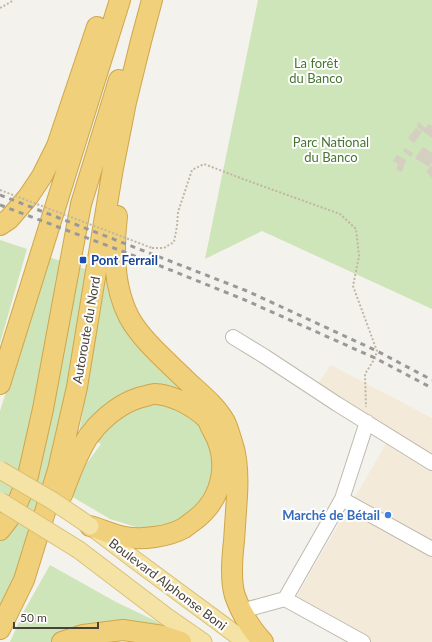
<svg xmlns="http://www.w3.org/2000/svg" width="432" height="642" font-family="Lato,sans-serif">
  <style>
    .commercial { fill: #f3eada }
    .green { fill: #cee4b9 }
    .building { fill: #d5cfc2 }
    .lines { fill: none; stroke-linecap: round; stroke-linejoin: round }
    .minor-casing { stroke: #bfbaaf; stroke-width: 16 }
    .major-casing { stroke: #d9c175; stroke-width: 19 }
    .highway-casing { stroke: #cfa64b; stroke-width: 22 }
    .path { stroke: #bfb7a2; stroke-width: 2; stroke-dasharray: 2 2; stroke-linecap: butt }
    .minor { stroke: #fff; stroke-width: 14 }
    .major { stroke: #f5e3a5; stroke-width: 17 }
    .highway { stroke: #f0d07b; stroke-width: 20 }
    .rail { stroke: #999; stroke-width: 3; stroke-dasharray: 5 5; stroke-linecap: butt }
    .major-bridge-casing { stroke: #d9c175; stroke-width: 19; stroke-linecap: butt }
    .path-bridge { stroke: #bfb7a2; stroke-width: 2; stroke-dasharray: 2 2; stroke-linecap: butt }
    .major-bridge { stroke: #f5e3a5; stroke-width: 17 }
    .transit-dot { fill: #1a4fb4; stroke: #fff; stroke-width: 1.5 }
    .shop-dot { fill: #3f7fe0; stroke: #fff; stroke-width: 1.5 }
    .labels { text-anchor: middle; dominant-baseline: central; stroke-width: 4; stroke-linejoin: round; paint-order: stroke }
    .park-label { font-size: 13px; fill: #477532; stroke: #fff }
    .transit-label { font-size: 13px; font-weight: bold; fill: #164399; stroke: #fff; text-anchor: start }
    .street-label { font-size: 13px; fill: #48433a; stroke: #fff }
    .shop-label { font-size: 13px; font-weight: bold; fill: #366cbe; stroke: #fff; text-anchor: end }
  </style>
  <rect width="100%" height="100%" fill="#f4f2ec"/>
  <path class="commercial" d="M 331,365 L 432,418 L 432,642 L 372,642 L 295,599 L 393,432 L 317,385 Z"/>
  <path class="green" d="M 258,0 L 432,0 L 432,309 L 262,231 L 205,259 Z
    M 0,240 L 27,249 L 0,343 Z
    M 49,257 L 88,270 L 72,386 L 22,564 L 0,614 L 0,411 Z
    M 106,278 L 113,302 L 190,393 L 201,424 L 215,456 L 212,490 L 185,521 L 158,529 L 136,527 L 110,519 L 71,496 L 87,463 L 101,444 L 79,433 Z
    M 50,565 L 116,602 L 160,623 L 158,627 L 56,642 L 10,642 L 24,611 Z"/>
  <path class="building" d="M 418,122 L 426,128 L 428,124 L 432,126 L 432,138 L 417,127 Z
    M 416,128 L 422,132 L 414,143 L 408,138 Z
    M 423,147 L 432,153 L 432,162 L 429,167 L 415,158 Z
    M 405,148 L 413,153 L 411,157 L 403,151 Z
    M 397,155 L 406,160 L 402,172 L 396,170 L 398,164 L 393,161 Z
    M 431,166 L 432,167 L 432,178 L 426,171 Z"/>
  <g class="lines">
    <g class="minor-casing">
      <path id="minor" d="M 233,337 L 264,356 L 337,404 L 432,463
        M 342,499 L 432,549
        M 285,599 L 342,499 L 367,422
        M 241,611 L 285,599 L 363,642"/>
    </g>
    <g class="major-casing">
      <path id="major" d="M 97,531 L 135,560 L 246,642
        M 79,550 L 167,617 L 203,642"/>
    </g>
    <g class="highway-casing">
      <path id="highway" d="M 117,216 C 113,250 113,286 129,317 C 142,341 169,363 188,382 C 201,394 216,406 225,422 C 228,428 230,436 232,442 C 238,459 238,479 237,496 C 236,511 235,526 234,541 C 232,558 230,580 235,596 C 241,613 251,629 263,642
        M 0,225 L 9,219 L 28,197 L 42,176 L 57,146 L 97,27
        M 0,384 L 120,0
        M 62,495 C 69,476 77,454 88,437 C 91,433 94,430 96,427 C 110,412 126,400 146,396 C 149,395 152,394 155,394 C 163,394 174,398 181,401 C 189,405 200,412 206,418 C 209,421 210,426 212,429 C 230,459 224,497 196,519 C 192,522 188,525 184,528 C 168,537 142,540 125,537 C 113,535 101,529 90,526
        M 0,530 L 13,513 L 20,497 L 27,480 L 43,409 L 81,204 L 119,80
        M 0,629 L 24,580 L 58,470 L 77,387 L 113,168 L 126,102 L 141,41 L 152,0
        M 62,642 L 83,635 L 123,630 L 163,636 L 181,642"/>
    </g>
    <path class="path" d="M 0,8 L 14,0
      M 152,248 L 164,248 L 174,242 L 177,226 L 178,212 L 192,170 L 204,164 L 243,179 L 340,214 L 356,229 L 359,256 L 353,286 L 377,351 L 375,358 L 365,374 L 366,407"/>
    <use href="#minor" class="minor"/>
    <use href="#major" class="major"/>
    <use href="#highway" class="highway"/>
    <path class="rail" d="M 0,195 L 247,291 L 377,351 L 432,380
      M 0,205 L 148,261 L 245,300 L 375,358 L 432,388"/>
    <g class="major-bridge-casing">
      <path id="major-bridge" d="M 0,470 L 53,501 L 90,526
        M 0,501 L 79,550"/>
    </g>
    <path class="path-bridge" d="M 0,190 L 152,248"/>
    <use href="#major-bridge" class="major-bridge"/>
  </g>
  <rect class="transit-dot" x="79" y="256" width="8" height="8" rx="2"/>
  <circle class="shop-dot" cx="388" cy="515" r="4"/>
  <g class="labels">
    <g class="park-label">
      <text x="316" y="63">La forêt<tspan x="316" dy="15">du Banco</tspan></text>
      <text x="331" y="142">Parc National<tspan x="331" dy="15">du Banco</tspan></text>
    </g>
    <g class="transit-label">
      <text x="91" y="260">Pont Ferrail</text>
    </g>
    <g class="street-label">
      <text transform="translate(86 330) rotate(-80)">Autoroute du Nord</text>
      <text transform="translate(168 584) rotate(37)">Boulevard Alphonse Boni</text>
    </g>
    <g class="shop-label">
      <text x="380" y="515">Marché de Bétail</text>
    </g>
  </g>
  <path d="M14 622v6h84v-6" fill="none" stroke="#48433a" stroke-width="2"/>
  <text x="20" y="622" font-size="12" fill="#48433a" stroke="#ffffff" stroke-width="3" paint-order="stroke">50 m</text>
</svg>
